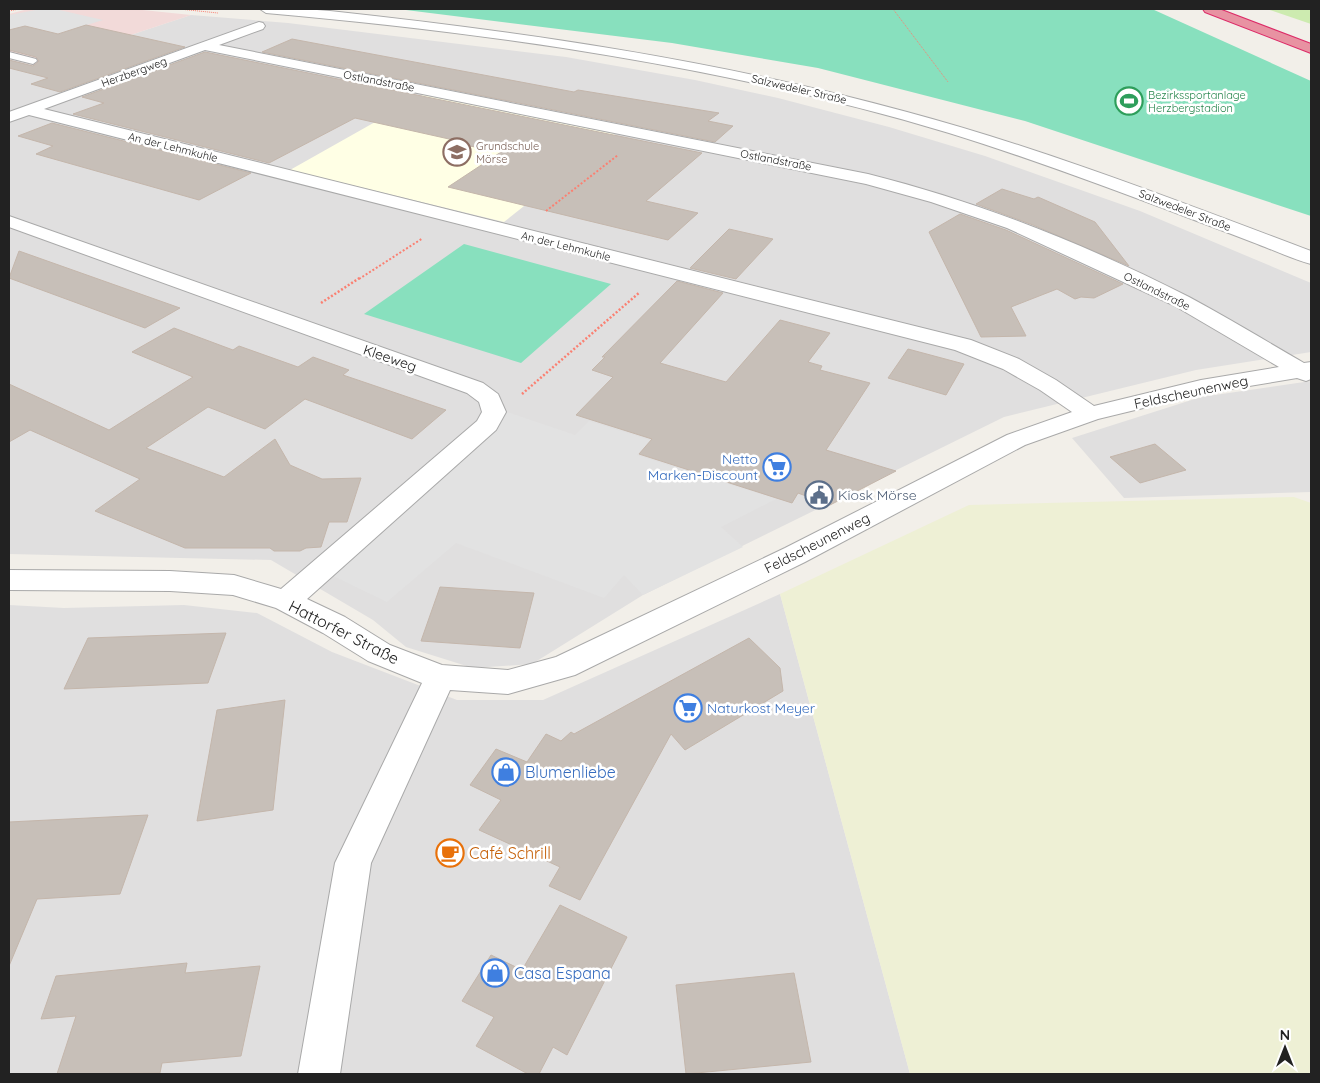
<svg xmlns="http://www.w3.org/2000/svg" width="1320" height="1083" font-family="Quicksand,sans-serif">
  <style>
    .residential { fill: #e0dfdf }
    .commercial { fill: #f2dad9 }
    .education { fill: #ffffe5 }
    .farmland { fill: #eef0d5 }
    .grass { fill: #cdebb0 }
    .pitch { fill: #88e0be }
    .parking { fill: #e2e2e2 }
    .building { fill: #c7bfb8; stroke: #c4b6ab }
    .lines { fill: none; stroke-linecap: round; stroke-linejoin: round }
    .service-casing { stroke: #a9a9a9; stroke-width: 2 }
    .minor-casing { stroke: #a9a9a9; stroke-width: 2 }
    .tertiary-casing { stroke: #a9a9a9; stroke-width: 2 }
    .motorway-casing { stroke: #dc2a67; stroke-width: 2 }
    .path-far2 { stroke: #fa8072; stroke-width: 1; stroke-dasharray: 1 1; stroke-linecap: butt }
    .path-far1 { stroke: #fa8072; stroke-width: 2; stroke-dasharray: 2 2; stroke-linecap: butt }
    .path { stroke: #fa8072; stroke-width: 2.5; stroke-dasharray: 2 2; stroke-linecap: butt }
    .service { fill: #fff; fill-rule: evenodd }
    .minor { fill: #fff; fill-rule: evenodd }
    .tertiary { fill: #fff; fill-rule: evenodd }
    .motorway { fill: #e892a2; fill-rule: evenodd }
    .labels { text-anchor: middle; dominant-baseline: central; stroke-width: 5; stroke-linejoin: round; paint-order: stroke }
    .far-street-label { font-size: 11px; fill: #222; stroke: #fff }
    .far-leisure-label { font-size: 11px; fill: #27864d; stroke: #fff; text-anchor: start }
    .far-education-label { font-size: 11px; fill: #785e54; stroke: #fff; text-anchor: start }
    .street-label { font-size: 14px; fill: #222; stroke: #fff }
    .shop-label { font-size: 14px; fill: #366cbe; stroke: #fff; text-anchor: end }
    .service-label { font-size: 14px; fill: #4e5e75; stroke: #fff; text-anchor: start }
    .near-street-label { font-size: 16px; fill: #222; stroke: #fff }
    .near-shop-label { font-size: 16px; fill: #366cbe; stroke: #fff; text-anchor: start }
    .near-food-label { font-size: 16px; fill: #c56008; stroke: #fff; text-anchor: start }
  </style>
  <rect width="100%" height="100%" fill="#f2efe9"/>
  <path class="residential" d="M 191,15 L 288,23 L 566,57 L 695,80 L 778,98 L 889,127 L 985,156 L 1140,211 L 1311,283 L 1311,352 L 1196,370 L 1004,417 L 643,595 L 532,664 L 473,668 L 406,647 L 373,620 L 271,560 L 9,554 L 9,59 L 37,66 Z
    M 1311,381 L 1311,492 L 1124,498 L 1072,438 L 1201,397 Z
    M 780,594 L 910,1074 L 9,1074 L 9,605 L 64,608 L 184,605 L 257,613 L 332,652 L 457,700 L 543,700 Z"/>
  <path class="commercial" d="M 28,9 L 133,9 L 191,15 L 37,66 L 9,59 L 9,14 Z"/>
  <path class="education" d="M 423,95 L 615,134 L 504,222 L 290,170 Z"/>
  <path class="farmland" d="M 1294,497 L 1311,503 L 1311,1074 L 910,1074 L 780,594 L 969,505 Z"/>
  <path class="grass" d="M 1267,9 L 1311,9 L 1311,24 Z"/>
  <path class="pitch" d="M 398,9 L 1152,9 L 1311,81 L 1311,216 L 1025,121 L 818,68 L 672,43 Z
    M 464,244 L 611,284 L 521,363 L 364,314 Z"/>
  <path class="parking" d="M 41,9 L 55,9 L 103,20 L 58,34 L 25,26 L 9,30 L 9,15 Z
    M 507,412 L 575,435 L 589,421 L 650,440 L 637,455 L 776,499 L 721,527 L 743,547 L 643,595 L 624,575 L 604,598 L 456,543 L 387,602 L 325,572 Z"/>
  <path class="building" d="M 86,25 L 185,47 L 60,92 L 31,84 L 48,78 L 9,68 L 9,60 L 33,66 L 39,61 L 36,57 L 9,50 L 9,30 L 25,26 L 58,34 Z
    M 292,39 L 574,92 L 578,90 L 719,113 L 708,121 L 733,126 L 715,142 L 262,52 Z
    M 205,52 L 702,153 L 646,201 L 698,213 L 668,240 L 448,187 L 501,152 L 454,143 L 458,141 L 355,118 L 269,163 L 73,114 L 104,103 L 82,97 Z
    M 52,123 L 251,173 L 199,200 L 36,154 L 53,146 L 18,136 Z
    M 1002,189 L 1034,199 L 1038,197 L 1095,222 L 1129,266 L 1033,225 L 976,204 Z
    M 960,214 L 1006,230 L 1123,284 L 1094,298 L 1081,297 L 1075,299 L 1057,289 L 1011,307 L 1026,336 L 981,337 L 929,232 Z
    M 729,229 L 773,239 L 736,279 L 690,268 Z
    M 19,251 L 180,308 L 145,328 L 9,278 Z
    M 677,281 L 723,293 L 660,363 L 726,382 L 780,320 L 830,333 L 808,362 L 822,366 L 820,370 L 870,383 L 826,450 L 896,471 L 830,505 L 798,493 L 792,503 L 639,454 L 652,439 L 576,415 L 613,377 L 592,370 L 605,357 L 602,357 Z
    M 174,328 L 233,350 L 239,346 L 298,367 L 313,357 L 349,370 L 343,375 L 446,410 L 412,439 L 305,399 L 265,429 L 208,407 L 146,448 L 224,477 L 275,439 L 290,465 L 322,479 L 361,478 L 347,522 L 329,522 L 321,547 L 306,548 L 300,551 L 274,551 L 270,548 L 185,548 L 95,511 L 140,479 L 30,430 L 9,442 L 9,384 L 109,430 L 193,377 L 132,352 Z
    M 908,349 L 964,364 L 946,395 L 888,378 Z
    M 1155,444 L 1186,470 L 1140,483 L 1110,457 Z
    M 440,587 L 534,593 L 520,648 L 421,641 Z
    M 226,633 L 208,683 L 64,689 L 88,638 Z
    M 749,638 L 780,668 L 783,691 L 685,750 L 671,734 L 580,900 L 549,886 L 560,867 L 479,830 L 501,800 L 470,785 L 496,749 L 527,762 L 546,734 L 561,741 L 571,732 L 574,734 Z
    M 285,700 L 273,810 L 197,821 L 217,710 Z
    M 148,815 L 120,894 L 37,899 L 9,966 L 9,822 Z
    M 560,905 L 627,937 L 567,1055 L 553,1047 L 539,1074 L 528,1074 L 476,1046 L 494,1017 L 462,1001 L 491,955 L 522,970 Z
    M 187,963 L 185,973 L 260,966 L 241,1056 L 162,1063 L 160,1073 L 57,1074 L 76,1016 L 41,1019 L 56,976 Z
    M 794,973 L 811,1062 L 686,1074 L 676,985 Z"/>
  <g class="lines">
    <g class="service-casing">
      <path id="service" d="M 9,52 L 36,59 L 37,61 L 33,64 L 9,58 Z"/>
    </g>
    <g class="minor-casing">
      <path id="minor" d="M 259,22 L 263,23 L 265,26 L 263,29 L 219,45 L 868,174 C 980,202 1087,245 1189,297 C 1228,318 1266,341 1304,363 L 1311,362 L 1311,379 L 1306,381 L 1297,378 L 1201,394 L 1098,419 L 1025,445 L 805,562 L 575,675 L 508,694 L 450,690 L 371,863 L 340,1074 L 298,1074 L 335,863 L 422,683 L 368,661 L 323,633 L 276,608 L 233,595 L 170,591 L 9,590 L 9,570 L 170,571 L 234,575 L 281,589 L 477,421 L 482,412 L 479,402 L 467,393 L 9,227 L 9,216 L 483,383 L 498,394 L 506,412 L 496,430 L 307,599 L 345,617 L 390,645 L 442,665 L 508,670 L 556,657 L 785,548 L 1007,435 L 1072,412 L 1040,390 L 1003,369 L 955,350 L 29,115 L 9,122 L 9,112 ZM 205,50 L 866,184 L 931,202 L 1007,228 L 1175,306 L 1279,367 L 1201,380 L 1094,406 L 1056,380 L 1019,359 L 971,340 L 44,109 Z"/>
    </g>
    <g class="tertiary-casing">
      <path id="tertiary" d="M 260,9 L 304,9 L 330,11 C 524,32 718,60 907,112 C 1045,149 1178,201 1311,251 L 1311,264 C 1296,260 1280,253 1265,247 C 1240,237 1215,228 1189,218 C 1110,188 1030,158 949,133 C 730,67 494,33 266,13 Z"/>
    </g>
    <g class="motorway-casing">
      <path id="motorway" d="M 1203,9 L 1219,9 L 1311,44 L 1311,53 L 1205,12 Z"/>
    </g>
    <path class="path-far2" d="M 179,9 L 218,13
      M 893,9 L 948,82
      M 9,11 L 19,9"/>
    <path class="path-far1" d="M 546,211 L 618,155
      M 359,279 L 423,238"/>
    <path class="path" d="M 321,303 L 361,277
      M 522,394 L 640,292"/>
    <use href="#service" class="service"/>
    <use href="#minor" class="minor"/>
    <use href="#tertiary" class="tertiary"/>
    <use href="#motorway" class="motorway"/>
  </g>
  <defs>
    <g id="stadium-ring" transform="scale(1.4375)"><circle r="9.5" fill="#fff" stroke="#2e9e5b" stroke-width="1.5"/><path d="M0-5a6.5 5 0 1 0 0 10a6.5 5 0 1 0 0-10ZM-3.5-1.8h7v3.6h-7Z" fill="#2e9e5b"/></g>
    <g id="school-ring" transform="scale(1.4375)"><circle r="9.5" fill="#fff" stroke="#8d6e63" stroke-width="1.5"/><path d="M0-5L7-2L0 1L-7-2ZM-4 1L0 2.5L4 1V4Q0 6-4 4Z" fill="#8d6e63"/></g>
    <g id="supermarket-ring" transform="scale(1.4375)"><circle r="9.5" fill="#fff" stroke="#3f7fe0" stroke-width="1.5"/><path d="M-6-5.5h2.5l.6 2H6L4.5 2H-2.5L-4.4-4H-6ZM-1.5 3.2a1.3 1.3 0 1 0 .1 0ZM3 3.2a1.3 1.3 0 1 0 .1 0Z" fill="#3f7fe0"/></g>
    <g id="civic-ring" transform="scale(1.4375)"><circle r="9.5" fill="#fff" stroke="#5c6f8a" stroke-width="1.5"/><path d="M-.6-6.5H3V-4.5H.6V-3L4-1V1h2V6H-6V1h2V-1L-.6-3ZM-1.2 2.5V6h2.4V2.5Z" fill="#5c6f8a"/></g>
    <g id="shop-ring" transform="scale(1.4375)"><circle r="9.5" fill="#fff" stroke="#3f7fe0" stroke-width="1.5"/><path d="M-5-2.5h2.3a2.7 3.5 0 0 1 5.4 0H5L5.5 6h-11ZM-1.5-2.5h3a1.5 2.3 0 0 0-3 0Z" fill="#3f7fe0"/></g>
    <g id="cafe-ring" transform="scale(1.4375)"><circle r="9.5" fill="#fff" stroke="#e8710a" stroke-width="1.5"/><path d="M-5.5-4.5H6V0H3Q3 3.5 0 3.5H-2.5Q-5.5 3.5-5.5 0ZM3-3.2v2h1.7v-2ZM-6 4.5H4V6H-6Z" fill="#e8710a"/></g>
  </defs>
  <g fill-rule="evenodd">
    <use href="#stadium-ring" x="1129" y="101"/>
    <use href="#school-ring" x="457" y="152"/>
    <use href="#supermarket-ring" x="777" y="467"/>
    <use href="#civic-ring" x="819" y="495"/>
    <use href="#supermarket-ring" x="688" y="708"/>
    <use href="#shop-ring" x="506" y="772"/>
    <use href="#cafe-ring" x="450" y="853"/>
    <use href="#shop-ring" x="495" y="973"/>
  </g>
  <g class="labels">
    <g class="far-street-label">
      <text transform="translate(134 72) rotate(-20)">Herzbergweg</text>
      <text transform="translate(379 81) rotate(11)">Ostlandstraße</text>
      <text transform="translate(799 89) rotate(13)">Salzwedeler Straße</text>
      <text transform="translate(173 147) rotate(14)">An der Lehmkuhle</text>
      <text transform="translate(776 160) rotate(11)">Ostlandstraße</text>
      <text transform="translate(1185 210) rotate(21)">Salzwedeler Straße</text>
      <text transform="translate(566 246) rotate(14)">An der Lehmkuhle</text>
      <text transform="translate(1157 291) rotate(26)">Ostlandstraße</text>
    </g>
    <g class="far-leisure-label">
      <text x="1148" y="95">Bezirkssportanlage<tspan x="1148" dy="13">Herzbergstadion</tspan></text>
    </g>
    <g class="far-education-label">
      <text x="476" y="146">Grundschule<tspan x="476" dy="13">Mörse</tspan></text>
    </g>
    <g class="street-label">
      <text transform="translate(390 358) rotate(19)">Kleeweg</text>
      <text transform="translate(1191 392) rotate(-12)">Feldscheunenweg</text>
      <text transform="translate(817 543) rotate(-27)">Feldscheunenweg</text>
    </g>
    <g class="shop-label">
      <text x="758" y="459">Netto<tspan x="758" dy="16">Marken-Discount</tspan></text>
      <text x="707" y="708" text-anchor="start">Naturkost Meyer</text>
    </g>
    <g class="service-label">
      <text x="838" y="495">Kiosk Mörse</text>
    </g>
    <g class="near-street-label">
      <text transform="translate(344 632) rotate(27)">Hattorfer Straße</text>
    </g>
    <g class="near-shop-label">
      <text x="525" y="772">Blumenliebe</text>
      <text x="514" y="973">Casa Espana</text>
    </g>
    <g class="near-food-label">
      <text x="469" y="853">Café Schrill</text>
    </g>
  </g>
  <rect width="1320" height="1083" fill="none" stroke="#222222" stroke-width="20"/>
  <g transform="translate(1285 1048)" stroke="#ffffff" stroke-width="4" paint-order="stroke">
  <path d="M0-4L9 19L0 12L-9 19Z" fill="#222222"/>
  <text y="-8" font-size="14" font-weight="bold" text-anchor="middle" fill="#222222">N</text>
  </g>
</svg>
